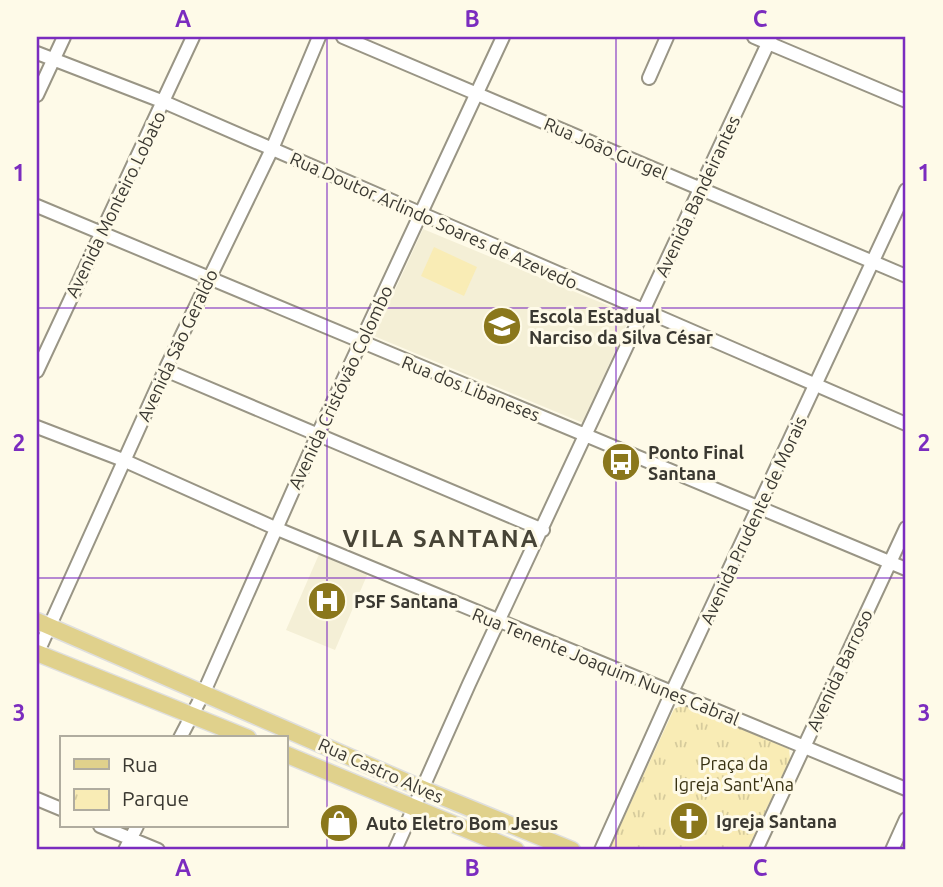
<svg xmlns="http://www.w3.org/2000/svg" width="943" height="887" font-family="Ubuntu,sans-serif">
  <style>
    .built { fill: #f4efd6 }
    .grass { fill: #f9ecb5 }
    .park { fill: url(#park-tufts) }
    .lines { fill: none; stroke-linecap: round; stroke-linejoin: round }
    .minor-casing { stroke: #999585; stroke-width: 16 }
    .major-casing { stroke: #dfdfde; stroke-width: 19 }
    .minor { stroke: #fff; stroke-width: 12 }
    .major { stroke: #e0d18c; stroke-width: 16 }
    .grid { fill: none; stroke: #7b2cbf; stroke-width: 2; stroke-opacity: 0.55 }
    .labels { text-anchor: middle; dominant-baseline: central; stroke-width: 6; stroke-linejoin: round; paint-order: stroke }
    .street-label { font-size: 18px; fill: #3a3831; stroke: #fefae8 }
    .poi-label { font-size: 18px; font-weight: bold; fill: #3a3831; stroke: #fefae8; text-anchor: start }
    .park-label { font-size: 18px; fill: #383112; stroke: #fefae8 }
    .district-label { font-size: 24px; font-weight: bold; letter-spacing: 2px; fill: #474436; stroke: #fefae8 }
    .neatline { fill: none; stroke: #7b2cbf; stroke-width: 2.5 }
    .grid-label { font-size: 23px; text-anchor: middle; font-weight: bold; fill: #7b2cbf }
  </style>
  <defs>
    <pattern id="park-tufts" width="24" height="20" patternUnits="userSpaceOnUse" patternTransform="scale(1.75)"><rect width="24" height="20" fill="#f9ecb5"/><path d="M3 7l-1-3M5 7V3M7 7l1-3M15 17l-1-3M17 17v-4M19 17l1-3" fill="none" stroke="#d6cb9c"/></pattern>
  </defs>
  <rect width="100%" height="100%" fill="#fefae8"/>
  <path class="built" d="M 423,229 L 631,315 L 583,423 L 374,336 Z
    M 320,552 L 368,573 L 335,650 L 286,630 Z"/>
  <path class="grass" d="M 434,247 L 477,267 L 464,296 L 421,276 Z"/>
  <path class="park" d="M 685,704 L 789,749 L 790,759 L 747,850 L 609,850 L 674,709 Z"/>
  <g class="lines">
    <g class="minor-casing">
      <path id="minor" d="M 343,37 L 906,276
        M 754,37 L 906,101
        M 37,53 L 164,102 L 906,424
        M 649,78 L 667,37
        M 37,95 L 64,37
        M 37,206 L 906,569
        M 165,370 L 543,530
        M 37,371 L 193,37
        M 37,427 L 123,460 L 275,528 L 906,789
        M 37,654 L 165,370 L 272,149 L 319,37
        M 180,738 L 204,692 L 318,434 L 503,37
        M 37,799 L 61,809
        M 100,826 L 158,850
        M 125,850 L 137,826
        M 395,850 L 469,684 L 771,37
        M 601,850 L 672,692 L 906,190
        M 756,850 L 906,528
        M 892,850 L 906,819"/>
    </g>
    <g class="major-casing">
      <path id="major" d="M 37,621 L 423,789 L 572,850
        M 37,653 L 248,738
        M 285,754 L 516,850"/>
    </g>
    <use href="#minor" class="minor"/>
    <use href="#major" class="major"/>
  </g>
  <path class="grid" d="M 327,37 L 327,850M 616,37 L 616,850M 37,308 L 906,308M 37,578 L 906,578"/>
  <defs>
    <g id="school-disc" transform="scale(2.0125)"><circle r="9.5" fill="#8a771c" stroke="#fefae8"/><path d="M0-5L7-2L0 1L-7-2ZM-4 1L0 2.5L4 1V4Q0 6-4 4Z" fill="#fff"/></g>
    <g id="bus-disc" transform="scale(2.0125)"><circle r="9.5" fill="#8a771c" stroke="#fefae8"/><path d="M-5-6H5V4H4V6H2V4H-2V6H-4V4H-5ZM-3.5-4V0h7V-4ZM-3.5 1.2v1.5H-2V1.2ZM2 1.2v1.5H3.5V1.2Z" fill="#fff"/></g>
    <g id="hospital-disc" transform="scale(2.0125)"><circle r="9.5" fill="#8a771c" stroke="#fefae8"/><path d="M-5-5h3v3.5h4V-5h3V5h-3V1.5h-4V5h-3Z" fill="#fff"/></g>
    <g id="church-disc" transform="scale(2.0125)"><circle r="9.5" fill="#8a771c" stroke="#fefae8"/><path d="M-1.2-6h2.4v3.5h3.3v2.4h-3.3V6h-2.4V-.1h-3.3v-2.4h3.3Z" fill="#fff"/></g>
    <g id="shop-disc" transform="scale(2.0125)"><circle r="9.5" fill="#8a771c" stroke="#fefae8"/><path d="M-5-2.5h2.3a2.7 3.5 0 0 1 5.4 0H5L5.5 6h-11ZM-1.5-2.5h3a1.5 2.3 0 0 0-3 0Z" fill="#fff"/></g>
  </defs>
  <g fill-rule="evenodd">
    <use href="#school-disc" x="502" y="326"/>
    <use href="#bus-disc" x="621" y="462"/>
    <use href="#hospital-disc" x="327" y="601"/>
    <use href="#church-disc" x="689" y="821"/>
    <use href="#shop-disc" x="339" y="823"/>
  </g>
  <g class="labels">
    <g class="street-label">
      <text transform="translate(606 148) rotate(23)">Rua João Gurgel</text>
      <text transform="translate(697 196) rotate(-65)">Avenida Bandeirantes</text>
      <text transform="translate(115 204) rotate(-64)">Avenida Monteiro Lobato</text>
      <text transform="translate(434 220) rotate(24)">Rua Doutor Arlindo Soares de Azevedo</text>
      <text transform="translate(177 345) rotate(-65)">Avenida São Geraldo</text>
      <text transform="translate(340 387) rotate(-65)">Avenida Cristóvão Colombo</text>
      <text transform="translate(471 388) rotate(22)">Rua dos Libaneses</text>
      <text transform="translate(753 520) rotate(-65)">Avenida Prudente de Morais</text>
      <text transform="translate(606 666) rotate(22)">Rua Tenente Joaquim Nunes Cabral</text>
      <text transform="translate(839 670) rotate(-65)">Avenida Barroso</text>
      <text transform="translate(381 770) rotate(24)">Rua Castro Alves</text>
    </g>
    <g class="poi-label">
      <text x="529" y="316">Escola Estadual<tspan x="529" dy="21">Narciso da Silva César</tspan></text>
      <text x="648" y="452">Ponto Final<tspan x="648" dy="21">Santana</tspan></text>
      <text x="354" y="601">PSF Santana</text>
      <text x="716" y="821">Igreja Santana</text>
      <text x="366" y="823">Auto Eletro Bom Jesus</text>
    </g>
    <g class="park-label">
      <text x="734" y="763">Praça da<tspan x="734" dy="21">Igreja Sant'Ana</tspan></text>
    </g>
    <g class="district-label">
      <text x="441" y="538">VILA SANTANA</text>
    </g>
  </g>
  <rect width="943" height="887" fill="none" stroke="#fefae8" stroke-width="77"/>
  <rect x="60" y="736" width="228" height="91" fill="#fefae8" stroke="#b0ac9f" stroke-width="2"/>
  <rect x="74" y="759" width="35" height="10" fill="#e0d18c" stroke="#b0ac9f" stroke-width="2"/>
  <text x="122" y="772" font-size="21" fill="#3a3831">Rua</text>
  <rect x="74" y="789" width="35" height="21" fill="url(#park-tufts)" stroke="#b0ac9f" stroke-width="2"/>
  <text x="122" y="806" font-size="21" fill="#3a3831">Parque</text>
  <rect x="38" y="38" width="866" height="810" class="neatline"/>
  <g class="grid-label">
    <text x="183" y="27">A</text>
    <text x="472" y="27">B</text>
    <text x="760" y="27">C</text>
    <text x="19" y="181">1</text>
    <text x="924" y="181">1</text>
    <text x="19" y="451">2</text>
    <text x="924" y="451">2</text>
    <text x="19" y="721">3</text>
    <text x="924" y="721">3</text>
    <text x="183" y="876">A</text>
    <text x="472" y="876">B</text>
    <text x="760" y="876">C</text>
  </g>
</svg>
